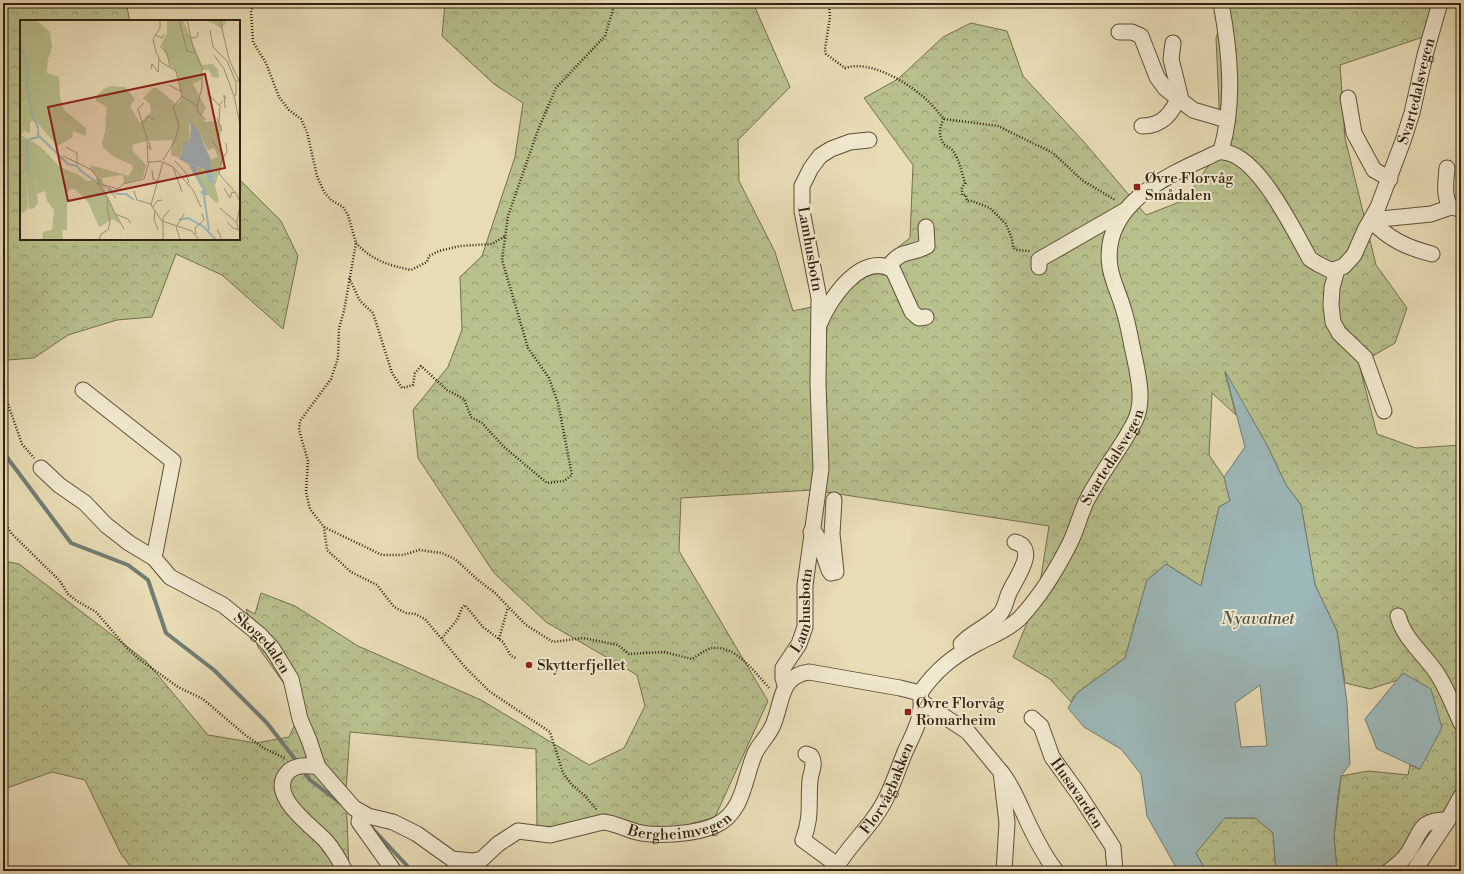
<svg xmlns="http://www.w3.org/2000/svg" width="1464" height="874" font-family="'Libre Bodoni',serif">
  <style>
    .forest { fill: url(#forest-crowns); stroke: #74704e }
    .water { fill: #9db8b9; stroke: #727c75; fill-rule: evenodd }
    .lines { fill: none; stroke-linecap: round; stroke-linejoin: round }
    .stream { stroke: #727c75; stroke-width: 4 }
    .minor-casing { stroke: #5f5039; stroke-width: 17 }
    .path { stroke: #312110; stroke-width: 2.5; stroke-dasharray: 1 2; stroke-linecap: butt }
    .minor { stroke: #f0e8cf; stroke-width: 15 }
    .poi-dot { fill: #8f2418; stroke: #f0e8cf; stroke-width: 1.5 }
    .labels { text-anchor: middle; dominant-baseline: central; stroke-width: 4; stroke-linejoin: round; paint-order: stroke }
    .street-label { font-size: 15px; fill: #312110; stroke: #f0e8cf }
    .poi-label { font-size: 15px; fill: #312110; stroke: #f0e8cf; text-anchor: start }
    .water-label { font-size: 16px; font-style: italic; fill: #514e43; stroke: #f0e8cf }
    .inset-river { fill: none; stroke: #9db8b9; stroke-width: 2 }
    .inset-road { fill: none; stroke: #9f9173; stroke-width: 1 }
    .view { fill: #8f2418; fill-opacity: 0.15; stroke: #8f2418; stroke-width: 2 }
    .inset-edge { fill: none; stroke: #312110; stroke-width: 2 }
  </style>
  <defs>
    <pattern id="forest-crowns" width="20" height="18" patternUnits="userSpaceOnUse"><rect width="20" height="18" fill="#b8c08c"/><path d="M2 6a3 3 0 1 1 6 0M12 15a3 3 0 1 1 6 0" fill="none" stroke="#969c71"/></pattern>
  </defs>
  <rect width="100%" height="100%" fill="#e8dcb5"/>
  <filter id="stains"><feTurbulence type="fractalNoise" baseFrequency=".005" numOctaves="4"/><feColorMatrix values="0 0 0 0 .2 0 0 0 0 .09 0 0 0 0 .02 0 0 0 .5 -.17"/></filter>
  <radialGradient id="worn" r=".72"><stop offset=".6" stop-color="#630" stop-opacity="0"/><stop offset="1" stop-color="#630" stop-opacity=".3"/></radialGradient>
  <path class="forest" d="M 3,3 L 126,3 L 130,21 L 21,21 L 21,239 L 239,239 L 239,179 L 281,221 L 298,256 L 283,329 L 222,275 L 176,254 L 152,317 L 117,320 L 68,335 L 34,358 L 7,360 L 3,354 Z
    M 445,3 L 753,3 L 790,87 L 738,140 L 739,181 L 775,252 L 793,311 L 825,304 L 910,238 L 913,165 L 864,98 L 898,79 L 943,37 L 971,23 L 1007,31 L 1023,76 L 1084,142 L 1146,215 L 1185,200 L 1221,147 L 1216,38 L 1224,11 L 1224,3 L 1435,3 L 1426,36 L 1340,65 L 1345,138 L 1376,265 L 1407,308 L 1395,343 L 1359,364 L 1377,434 L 1416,448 L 1461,445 L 1461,630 L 1457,658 L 1461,666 L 1461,795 L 1416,871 L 1337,871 L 1334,837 L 1341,776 L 1368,771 L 1408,775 L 1410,765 L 1420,769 L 1403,673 L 1398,680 L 1370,689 L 1345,683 L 1337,631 L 1315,585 L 1301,505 L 1286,485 L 1267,445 L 1225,373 L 1236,415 L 1212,393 L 1209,455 L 1224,477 L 1230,501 L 1219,507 L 1201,586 L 1166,564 L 1147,580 L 1125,658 L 1077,693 L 1071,702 L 1050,679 L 1013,657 L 1038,596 L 1049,526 L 812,490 L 681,498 L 679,551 L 768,701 L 715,817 L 660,833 L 537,826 L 536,749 L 350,732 L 346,791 L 349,871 L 134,871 L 121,854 L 85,780 L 52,772 L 7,788 L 3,798 L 3,561 L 19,564 L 146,661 L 208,735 L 256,743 L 289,737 L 302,709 L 258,647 L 246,609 L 255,614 L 261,593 L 295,606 L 358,646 L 481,700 L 589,765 L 624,748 L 645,706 L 637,675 L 546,622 L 494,573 L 418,458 L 413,410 L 448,367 L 462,330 L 460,277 L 482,256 L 515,157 L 523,103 L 494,84 L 442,36 Z
    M 1224,818 L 1255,818 L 1273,833 L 1276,871 L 1206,871 L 1196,853 Z"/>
  <path class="water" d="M 1225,371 L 1267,445 L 1286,485 L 1301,505 L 1315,585 L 1337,631 L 1347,703 L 1350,764 L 1341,776 L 1338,796 L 1334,837 L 1337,871 L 1276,871 L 1273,833 L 1255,818 L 1225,818 L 1196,853 L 1206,871 L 1178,871 L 1147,816 L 1141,774 L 1121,749 L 1084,727 L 1068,708 L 1077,693 L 1125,658 L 1147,580 L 1166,564 L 1201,586 L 1219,507 L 1230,501 L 1224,477 L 1245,447 ZM 1260,685 L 1267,746 L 1241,747 L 1235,703 Z
    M 1403,673 L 1431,689 L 1442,728 L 1420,769 L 1377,749 L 1365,719 Z"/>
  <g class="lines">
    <path class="stream" d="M 3,452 L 71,543 L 128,565 L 148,580 L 166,633 L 214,670 L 267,723 L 298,763
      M 302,769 L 310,780 L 343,805
      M 370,826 L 412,871"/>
    <g class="minor-casing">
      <g id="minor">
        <path d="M 1221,3 C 1230,52 1235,103 1221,151"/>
        <path d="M 1119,32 L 1132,32 L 1141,36 L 1157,77 L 1165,88 L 1193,110 L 1227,120"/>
        <path d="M 1348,98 L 1354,133 L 1374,170 L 1390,179"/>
        <path d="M 1142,126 C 1163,126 1172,113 1180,95 L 1171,59 L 1173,43"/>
        <path d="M 1447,168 C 1446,181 1443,197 1451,207 L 1460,209"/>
        <path d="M 1371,220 L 1431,214 L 1451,207"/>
        <path d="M 1371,220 C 1388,239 1408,248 1432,254"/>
        <path d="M 889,267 C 899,249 912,255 927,246 L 926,227"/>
        <path d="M 1039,267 L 1039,260 L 1042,258 L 1124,211"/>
        <path d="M 1337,269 L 1332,288 L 1331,305 L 1333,322 L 1339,333 L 1365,358 L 1384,411"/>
        <path d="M 820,323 C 830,298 862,251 893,270 L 912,312 L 919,318 L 926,317"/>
        <path d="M 83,390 L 173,461 L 154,558"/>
        <path id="s1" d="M 41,468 L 59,485 L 85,503 L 106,525 L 129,543 L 154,558 L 170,577 L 223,605 L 260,635 L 272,648 L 291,679 L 300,719 L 309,740 L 318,767"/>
        <path d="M 811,532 L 815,533 L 818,538 L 829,570 L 831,573 L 836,572 L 832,534 L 834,500"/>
        <path d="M 1398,616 C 1404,639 1423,653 1436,672 C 1447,688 1453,706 1461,723"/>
        <path d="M 961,644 C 972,632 989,626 1000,614 C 1006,607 1006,598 1010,591 C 1016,578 1039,548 1015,542"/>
        <path id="s2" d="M 785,685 L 783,678 L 783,668 L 799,644 L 805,627 L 805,585 L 821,469 L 818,384 L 819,298 L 802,211 L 802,186 L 811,168 L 820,156 L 831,149 L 850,142 L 869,140"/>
        <path id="s3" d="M 920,693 C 935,671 952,657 976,644 C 991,636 1006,631 1019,619 C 1039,598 1057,569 1070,543 C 1077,529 1080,514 1087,500 C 1101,472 1121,449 1135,421 C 1144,403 1139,379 1135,360 C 1131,343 1129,327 1124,311 C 1120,296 1112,281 1110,267 C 1101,207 1163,177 1208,157 C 1212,155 1218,151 1223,152 C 1258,154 1294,231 1310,259 L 1318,264 L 1330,270 L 1337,269 L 1344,266 L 1354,255 L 1365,230 L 1378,207 L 1403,141 L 1412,113 L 1425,55 L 1440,3"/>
        <path d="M 922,702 L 968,732 L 1001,772 L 1007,823 L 1004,871"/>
        <path id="s4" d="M 1032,718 L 1041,726 L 1052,757 L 1078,793 L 1113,847 L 1115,871"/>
        <path d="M 806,754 L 811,756 C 816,764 811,772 810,780 C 808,804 812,817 803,840 L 837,865"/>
        <path d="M 1002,773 C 1012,786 1017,799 1024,814 C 1033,834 1043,854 1056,871"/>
        <path d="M 361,813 L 359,822 L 394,871"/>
        <path id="s5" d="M 345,871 C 340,861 333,849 325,840 C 312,826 265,794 289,771 C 297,764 308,765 318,767 L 354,808 L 368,816 L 393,822 L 417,834 L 452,859 L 473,861 L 482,859 L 498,844 L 518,831 L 550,835 L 603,822 C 615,823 625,829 637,832 C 657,837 697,834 716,825 C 744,812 744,778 755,753 C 760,743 769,735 773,725 C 783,702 779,676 809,672 L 900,688 L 920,693"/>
        <path id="s6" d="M 834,871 C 845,851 861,836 874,818 C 889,798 896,774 905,752 C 913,734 925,715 920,694"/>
        <path d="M 1389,871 C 1394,867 1400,863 1404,858 C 1421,839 1415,818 1448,820"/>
        <path d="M 1414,871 L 1448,820 L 1461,796"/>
      </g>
    </g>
    <path class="path" d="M 255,3 L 251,11 L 253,42 L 266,63 L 279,97 L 289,110 L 301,119 L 307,132 L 317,176 L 324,192 L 331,200 L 343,207 L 348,215 L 356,243 L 344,311 L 339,328 L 338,358 L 331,379 L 300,421 L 299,430 L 308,461 L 306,492 L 310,509 L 324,527 L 327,550 L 351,572 L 377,585 L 394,607 L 406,613 L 415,614 L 425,619 L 465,667 L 489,691 L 550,732 L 563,773 L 572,785 L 584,795 L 597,810
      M 829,3 L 830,17 L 825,49 L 826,54 L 845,68 C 869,60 903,80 921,95 C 929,101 937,111 944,119 L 998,126 L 1053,153 L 1082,180 L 1115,200
      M 944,119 C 939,127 938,138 945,145 C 948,147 951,148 953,151 C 959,159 962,173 965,183 L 962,188 L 962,195 L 966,195 L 967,201 L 972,201 L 990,208 L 1006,224 L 1012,239 L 1013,247 L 1016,250 L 1030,251
      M 356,243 C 373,261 388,265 411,270 L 427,262 L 429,256 L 439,251 L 460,246 L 492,244 L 505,236
      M 349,278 L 360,301 L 373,313 L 392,373 L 402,388 L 413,385 L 415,373 L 421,366 L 447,390 L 464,399 L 471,417 L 482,423 L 504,447 L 547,483 L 564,481 L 572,475 L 558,403 L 549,378 L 528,348 L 502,260 L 508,216 L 538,130 L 556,88 L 605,36 L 615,3
      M 3,390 L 22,444 L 34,458
      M 3,520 L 12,534 L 60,581 L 68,594 L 77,601 L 96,612 L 127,648 L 139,659 L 178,687 L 203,699 L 244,734 L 265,749 L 285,758
      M 324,527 L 382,555 L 403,555 L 419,550 L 442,553 L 455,559 L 478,580 L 495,593 L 526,625 L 553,642 L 583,638 L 618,645 L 629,654 L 664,652 L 692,659 C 699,655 706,648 714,648 C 737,646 756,674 770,689
      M 442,638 L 457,620 L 462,608 L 465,605 L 483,627 L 503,642 L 511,656 L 516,658
      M 499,639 L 508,607"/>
    <use href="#minor" class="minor"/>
  </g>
  <g class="poi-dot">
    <rect x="1133" y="183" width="8" height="8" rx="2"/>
    <circle cx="529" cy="665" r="4"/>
    <rect x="904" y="708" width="8" height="8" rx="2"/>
  </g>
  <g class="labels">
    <g class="street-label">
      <text stroke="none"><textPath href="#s3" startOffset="1060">Svartedalsvegen</textPath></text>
      <text transform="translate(810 249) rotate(80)">Lamhusbotn</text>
      <text stroke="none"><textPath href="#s3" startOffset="313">Svartedalsvegen</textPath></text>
      <text stroke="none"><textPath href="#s2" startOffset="80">Lamhusbotn</textPath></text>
      <text stroke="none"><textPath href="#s1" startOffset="285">Skogedalen</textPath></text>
      <text stroke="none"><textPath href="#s6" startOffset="99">Florvågbakken</textPath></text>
      <text stroke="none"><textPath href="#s4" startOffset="89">Husavarden</textPath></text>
      <text stroke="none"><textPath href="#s5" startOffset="563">Bergheimvegen</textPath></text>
    </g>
    <g class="poi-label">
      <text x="1145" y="178">Øvre Florvåg<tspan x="1145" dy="17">Smådalen</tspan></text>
      <text x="537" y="665">Skytterfjellet</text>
      <text x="916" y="703">Øvre Florvåg<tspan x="916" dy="17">Romarheim</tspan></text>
    </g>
    <g class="water-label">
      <text x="1258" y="619">Nyavatnet</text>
    </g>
  </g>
  <g transform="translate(20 20)">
    <rect width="220" height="220" fill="#e8dcb5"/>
    <path d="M 0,0 L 16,0 L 30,12 L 32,27 L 28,39 L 27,53 L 39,57 L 40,77 L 44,90 L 66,108 L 66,116 L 53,111 L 52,118 L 37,126 L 15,100 L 10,102 L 10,113 L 4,111 L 1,115 L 21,127 L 40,147 L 59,155 L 67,161 L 76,160 L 77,156 L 71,151 L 70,145 L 109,156 L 113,148 L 112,145 L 94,137 L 83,127 L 82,122 L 85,112 L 87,87 L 76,81 L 76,76 L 84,69 L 90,66 L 105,67 L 115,79 L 110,86 L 120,103 L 131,92 L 130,84 L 123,78 L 133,68 L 137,68 L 156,84 L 160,82 L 162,75 L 157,52 L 151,46 L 141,24 L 147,14 L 147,0 L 163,0 L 182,45 L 193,44 L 198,49 L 199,58 L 192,57 L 189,50 L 182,50 L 182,59 L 173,64 L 186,88 L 182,95 L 185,102 L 197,101 L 202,106 L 199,125 L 204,136 L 195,166 L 199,181 L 196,183 L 188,175 L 175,151 L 181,146 L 188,162 L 194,160 L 189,140 L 198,137 L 194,128 L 188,130 L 179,112 L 169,101 L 170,123 L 159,138 L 151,135 L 152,120 L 126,121 L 112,125 L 113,131 L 126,145 L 123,158 L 104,164 L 103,155 L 82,158 L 86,173 L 100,204 L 93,199 L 79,207 L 68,182 L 55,169 L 51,169 L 47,172 L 47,210 L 42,210 L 43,220 L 22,220 L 23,212 L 32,210 L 34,190 L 27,181 L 25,171 L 17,174 L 16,159 L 5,149 L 8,188 L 3,193 L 0,191 ZM 180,0 L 207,0 L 202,9 L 191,2 Z" fill="#b8c08c"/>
    <path d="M 7,147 L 15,154 L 18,183 L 14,188 L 9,189 L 5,149 Z" fill="#b8c08c"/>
    <path d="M 168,99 L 179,112 L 190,138 L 194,163 L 188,162 L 183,148 L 178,147 L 176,151 L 188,175 L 184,176 L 180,172 L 183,170 L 168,144 L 159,139 L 163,132 L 164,123 L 170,122 L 171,107 Z" fill="#9db8b9"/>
    <path class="inset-river" d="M 0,25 L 7,43 L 8,56 L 6,61 L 12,93 L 18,108 L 18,115 L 48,144 L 57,146 L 61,151 L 78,163M 8,151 L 7,123 L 10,119 L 19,117M 88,168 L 97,174 L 106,174 L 114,180M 184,176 L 189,210M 159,200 L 168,198 L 184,207 L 196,220"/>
    <path class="inset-road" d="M 140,0 L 140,8 L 133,19 L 136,32 L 141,42 L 156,51 L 162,76M 159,0 L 167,31 L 175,33M 200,0 L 209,39 L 220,63M 190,10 L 193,27 L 207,41 L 216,62M 135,15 L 142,18 L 144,14M 166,15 L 171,18 L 177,17 L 178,12M 140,26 L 147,33 L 150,47M 194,35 L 204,49 L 214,76 L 216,75 L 216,62 L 219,60M 131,49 L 132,44 L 138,52 L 139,39M 149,65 L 162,72M 187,73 L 199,85 L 203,81M 162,76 L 177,86 L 182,67 L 182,48 L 173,27 L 167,0M 214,76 L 220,104M 124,83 L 118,89 L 127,119 L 128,143M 177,86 L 178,92 L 186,100M 205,88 L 204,75 L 206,79M 197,98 L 202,111M 199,102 L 200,85M 123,103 L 128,96 L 134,100M 192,121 L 203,135 L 199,154 L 216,173 L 220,182M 128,126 L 131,130 L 129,122M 46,127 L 57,133 L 57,144M 43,136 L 72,150 L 80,162M 203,138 L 207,132 L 206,123M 143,140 L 155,121 L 159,105 L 153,87 L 162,76M 155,141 L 166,153 L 169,163M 143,142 L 131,185 L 142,201 L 172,211 L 179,220M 143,142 L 153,147 L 162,172M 153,147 L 173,170 L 181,187M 132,150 L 133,159 L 137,161M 85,166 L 96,178M 204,168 L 210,178 L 212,172 L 215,173M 114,171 L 117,180 L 131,184M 89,180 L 95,194 L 108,199 L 111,203M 133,187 L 137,181 L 142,180M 200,188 L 217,203 L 218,209M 135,191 L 134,199 L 138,210M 96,195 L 104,209M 207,202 L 213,208 L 219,210 L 220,215M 217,202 L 220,184M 197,209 L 202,220M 176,214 L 175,208 L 184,200 L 182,193M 160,219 L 156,207 L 164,194M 79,220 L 81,214 L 88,210 L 90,202 L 87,188 L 88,178 L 77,163 L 98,169 L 103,164 L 124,159 L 129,142 L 142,141M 143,220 L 143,198 L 149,190"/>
    <path class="view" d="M 185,54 L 205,148 L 48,181 L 28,87 Z"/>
    <rect width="220" height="220" class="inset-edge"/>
  </g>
  <rect width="1464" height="874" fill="none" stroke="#e8dcb5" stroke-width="16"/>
  <rect x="4" y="4" width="1456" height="866" fill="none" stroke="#312110" stroke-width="2"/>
  <rect x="8" y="8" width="1448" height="858" fill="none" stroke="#312110"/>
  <rect width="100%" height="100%" filter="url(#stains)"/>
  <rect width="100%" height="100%" fill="url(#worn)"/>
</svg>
